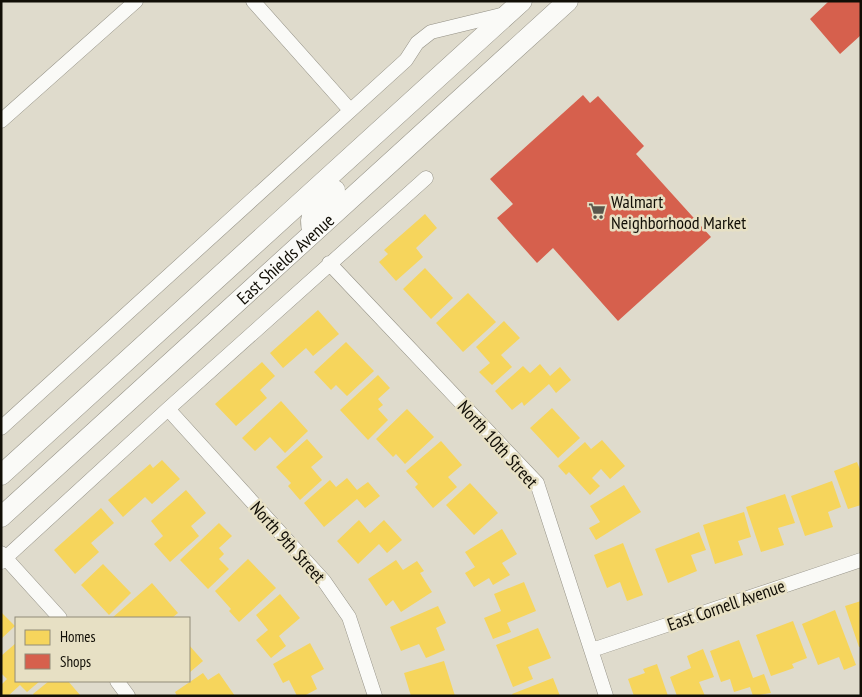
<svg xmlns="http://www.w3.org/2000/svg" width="862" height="697" font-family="'PT Sans Narrow',sans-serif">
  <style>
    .homes { fill: #f6d55c }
    .shops { fill: #d6604d }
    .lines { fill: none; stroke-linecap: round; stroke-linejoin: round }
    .minor-casing { stroke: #939085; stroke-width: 15 }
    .secondary-casing { stroke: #939085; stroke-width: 21 }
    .minor { stroke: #fafaf7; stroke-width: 14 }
    .secondary { stroke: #fafaf7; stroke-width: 20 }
    .labels { text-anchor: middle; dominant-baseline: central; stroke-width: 5; stroke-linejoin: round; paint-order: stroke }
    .poi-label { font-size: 18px; fill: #110e06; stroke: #e7e0c4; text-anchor: start }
    .street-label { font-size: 18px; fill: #110e06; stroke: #e7e0c4 }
  </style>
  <rect width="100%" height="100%" fill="#dfdbcc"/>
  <path class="homes" d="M 425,214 L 437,228 L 416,248 L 423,257 L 396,281 L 379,262 L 388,254 L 384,250 Z
    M 425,268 L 453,298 L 431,319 L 403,289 Z
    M 468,293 L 496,322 L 463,352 L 436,323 Z
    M 318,310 L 339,334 L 313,356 L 306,348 L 283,368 L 270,353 Z
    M 504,321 L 520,338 L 501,355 L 512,367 L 492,385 L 479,372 L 490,363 L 476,347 Z
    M 346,342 L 374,371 L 347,396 L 336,385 L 331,390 L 314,372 Z
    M 262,362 L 275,376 L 260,390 L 267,398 L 236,426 L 215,404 Z
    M 540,364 L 550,376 L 560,367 L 571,380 L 556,393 L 549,384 L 524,406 L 522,402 L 512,410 L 495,391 L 523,366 L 530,373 Z
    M 378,375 L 390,388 L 378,399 L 383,405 L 378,409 L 388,420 L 368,440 L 340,410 Z
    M 281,401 L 308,431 L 285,453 L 270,437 L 255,451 L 242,438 Z
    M 552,408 L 580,438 L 558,458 L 530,428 Z
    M 407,409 L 434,437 L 405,464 L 396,454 L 393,457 L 376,439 Z
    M 307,439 L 323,457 L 311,467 L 322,480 L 300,500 L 288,486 L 291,483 L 276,467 Z
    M 602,440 L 625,466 L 610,479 L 601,469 L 592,478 L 600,486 L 590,495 L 569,472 L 566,475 L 558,466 L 585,442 L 591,449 Z
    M 441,441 L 462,465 L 448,477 L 457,487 L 433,508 L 415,487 L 418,484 L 406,471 Z
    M 162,460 L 180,479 L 152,504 L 145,497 L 123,517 L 108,500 L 150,464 L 153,468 Z
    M 857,462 L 861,472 L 861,505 L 848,509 L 834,471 Z
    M 347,478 L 357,490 L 368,482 L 380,496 L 365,508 L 357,499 L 324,527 L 304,503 L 330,480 L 336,487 Z
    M 832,481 L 841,507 L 828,512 L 833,527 L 805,536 L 791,496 Z
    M 470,483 L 498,513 L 474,535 L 446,505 Z
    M 624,485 L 641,512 L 596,540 L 589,528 L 600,522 L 590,506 Z
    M 186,490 L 206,513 L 191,526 L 199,536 L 170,562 L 154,544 L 163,536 L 151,521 Z
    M 785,494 L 795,523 L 778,528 L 784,545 L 761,552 L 746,507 Z
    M 101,508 L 114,523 L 91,543 L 99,552 L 75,574 L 54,550 Z
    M 744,512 L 751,537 L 738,541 L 743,555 L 715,564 L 703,525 Z
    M 359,520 L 370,533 L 384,520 L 402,540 L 387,553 L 379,544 L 358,564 L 337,541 Z
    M 219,523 L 232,536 L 219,548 L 224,554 L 219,559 L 229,569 L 208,589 L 180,560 Z
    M 502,529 L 517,554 L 502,563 L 510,575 L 493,585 L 489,578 L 474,587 L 465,573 L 475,567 L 465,552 Z
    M 699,532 L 706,550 L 691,555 L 697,571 L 668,583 L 655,549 Z
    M 623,543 L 643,595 L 627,601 L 620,582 L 607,588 L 594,555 Z
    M 248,559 L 276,588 L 239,622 L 229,611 L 231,609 L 215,591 Z
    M 396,560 L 403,570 L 417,561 L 424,571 L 420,573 L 432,592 L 401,612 L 393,600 L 386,606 L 368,579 Z
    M 103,564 L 131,593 L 109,615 L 81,585 Z
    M 524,582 L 536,611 L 507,623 L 511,632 L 493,639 L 484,618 L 501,611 L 494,594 Z
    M 152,583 L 178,613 L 172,618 L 112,618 Z
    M 280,594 L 300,618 L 279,636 L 286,646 L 271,658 L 256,640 L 268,630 L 256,615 Z
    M 861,601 L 861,647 L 859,647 L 845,606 Z
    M 438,606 L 446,623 L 436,628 L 445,650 L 426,658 L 419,644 L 401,651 L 390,627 Z
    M 835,610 L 856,665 L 844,670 L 839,657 L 818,665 L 802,624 Z
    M 1,612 L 15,626 L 1,639 Z
    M 793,621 L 807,658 L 792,664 L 794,668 L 771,676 L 756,635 Z
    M 538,628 L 551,658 L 528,667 L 533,679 L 513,687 L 496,645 Z
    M 739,640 L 753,678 L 764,674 L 771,693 L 753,696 L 750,687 L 734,692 L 730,679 L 721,682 L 710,651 Z
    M 16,643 L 16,681 L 40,681 L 27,692 L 20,685 L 8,696 L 1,696 L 1,685 L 7,679 L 1,673 L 1,656 Z
    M 310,643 L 324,669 L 311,676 L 317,689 L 304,696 L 297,696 L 289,680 L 283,683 L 273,664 Z
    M 189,645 L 203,661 L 189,673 Z
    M 703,649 L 714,677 L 699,682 L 705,696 L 677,696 L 670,677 L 691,668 L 687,656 Z
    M 444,661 L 455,696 L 411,696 L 404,673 Z
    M 657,664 L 668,696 L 634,696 L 628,679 L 645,673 L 643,669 Z
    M 203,673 L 208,680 L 219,673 L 235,696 L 177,696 L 175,692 Z
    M 553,678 L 560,696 L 513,696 L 512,694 Z
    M 49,681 L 68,681 L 80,695 L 34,696 L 33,694 Z"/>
  <path class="shops" d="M 829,1 L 861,1 L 861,35 L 840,54 L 810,19 Z
    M 583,95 L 590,103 L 598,96 L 644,146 L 636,154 L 711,237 L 618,321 L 553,248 L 537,263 L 497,218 L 513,204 L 490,179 Z"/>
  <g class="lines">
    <g class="minor-casing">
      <path id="minor" d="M 253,1 L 350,110
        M 1,121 L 136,1
        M 329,263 L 537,483 L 606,696
        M 168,409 L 324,581 L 349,617 L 375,696
        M 1,428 L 406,60 L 417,43 L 431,32 L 505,14
        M 1,553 L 60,618
        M 1,562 L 168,409 L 426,178
        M 592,650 L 861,560
        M 117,681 L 128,696"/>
    </g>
    <g class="secondary-casing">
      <g id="secondary">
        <path d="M 313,232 C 305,212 322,202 335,190"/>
        <path d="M 1,475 L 522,1"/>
        <path id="s1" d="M 1,517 L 568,1"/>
      </g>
    </g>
    <use href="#minor" class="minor"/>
    <use href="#secondary" class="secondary"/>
  </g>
  <defs>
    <g id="supermarket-bare" transform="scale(1.35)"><path d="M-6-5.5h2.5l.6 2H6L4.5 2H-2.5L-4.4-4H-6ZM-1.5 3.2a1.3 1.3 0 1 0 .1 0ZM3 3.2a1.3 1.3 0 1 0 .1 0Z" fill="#59564b" stroke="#e7e0c4" stroke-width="2.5" paint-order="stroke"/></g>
  </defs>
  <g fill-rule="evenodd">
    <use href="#supermarket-bare" x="597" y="211"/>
  </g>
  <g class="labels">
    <g class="poi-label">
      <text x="611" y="201">Walmart<tspan x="611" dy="21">Neighborhood Market</tspan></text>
    </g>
    <g class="street-label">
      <text stroke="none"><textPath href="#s1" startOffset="384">East Shields Avenue</textPath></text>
      <text transform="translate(498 444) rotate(48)">North 10th Street</text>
      <text transform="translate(288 542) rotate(48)">North 9th Street</text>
      <text transform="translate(726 605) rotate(-19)">East Cornell Avenue</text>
    </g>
  </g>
  <rect width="862" height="697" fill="none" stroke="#110e06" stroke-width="5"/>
  <rect x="15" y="617" width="175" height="65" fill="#e7e0c4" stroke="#918c78"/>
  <rect x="25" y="630" width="25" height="15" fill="#f6d55c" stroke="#918c78"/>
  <text x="60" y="642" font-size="15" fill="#110e06">Homes</text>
  <rect x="25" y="654" width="25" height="15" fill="#d6604d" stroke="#918c78"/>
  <text x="60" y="667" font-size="15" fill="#110e06">Shops</text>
</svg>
